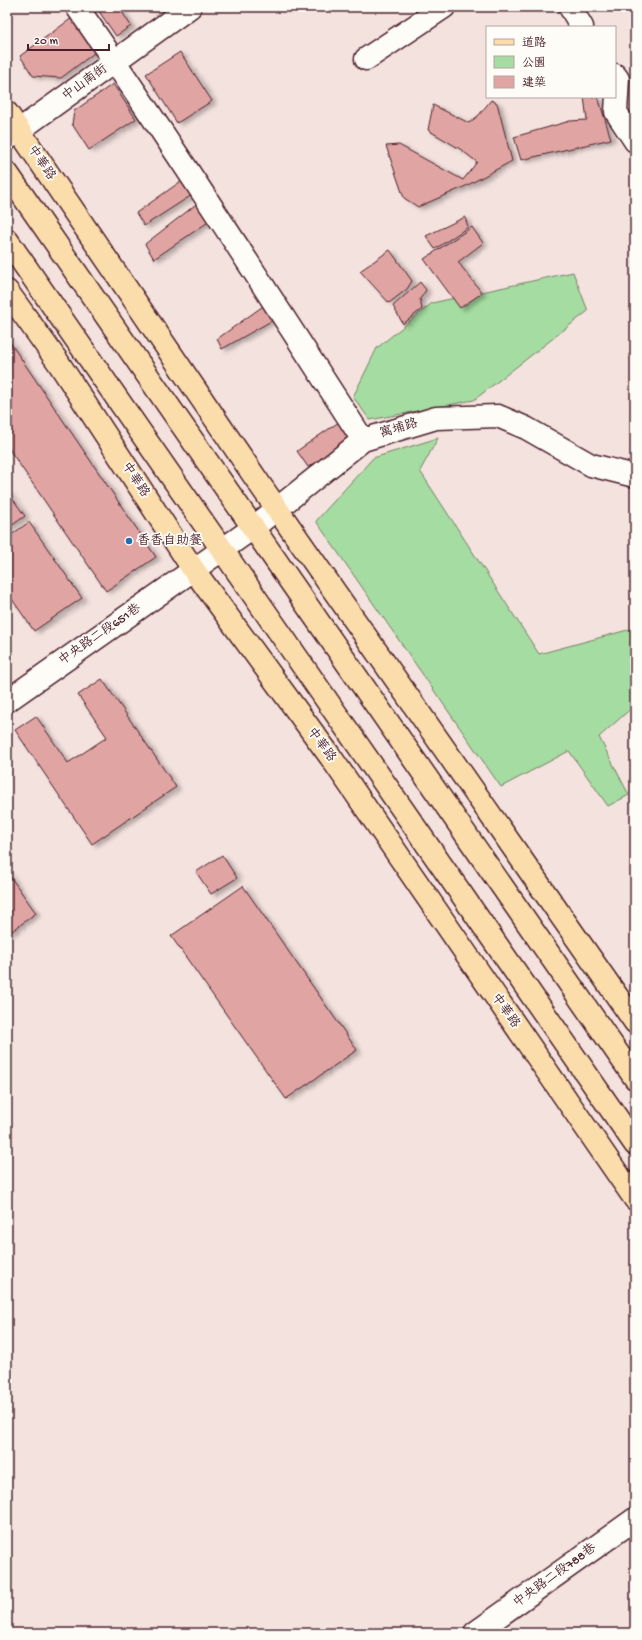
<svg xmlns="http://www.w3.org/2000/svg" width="642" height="1640" font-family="'Gochi Hand','LXGW WenKai TC',sans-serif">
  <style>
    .green { fill: #a4dca1; stroke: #777e66 }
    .building { fill: #e0a5a3; stroke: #4a1f2b; filter: url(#shadow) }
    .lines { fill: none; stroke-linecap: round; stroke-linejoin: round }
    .minor-casing { stroke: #4a1f2b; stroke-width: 25 }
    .major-casing { stroke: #4a1f2b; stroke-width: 25 }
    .minor { stroke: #fdfcf7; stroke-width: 22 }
    .major { stroke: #faddab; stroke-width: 22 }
    .poi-dot { fill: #1f6fb2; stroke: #fdfcf7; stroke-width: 1.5 }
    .labels { text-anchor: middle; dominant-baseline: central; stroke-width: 3.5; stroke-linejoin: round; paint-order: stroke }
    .street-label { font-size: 13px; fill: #4a1f2b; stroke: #fdfcf7 }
    .poi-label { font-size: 13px; fill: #4a1f2b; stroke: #fdfcf7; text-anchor: start }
  </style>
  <defs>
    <filter id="shadow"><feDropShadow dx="4.5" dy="2.5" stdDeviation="2" flood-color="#0004"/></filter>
  </defs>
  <rect width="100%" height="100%" fill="#f4e2de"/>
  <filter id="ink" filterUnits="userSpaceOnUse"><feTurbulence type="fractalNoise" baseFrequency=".025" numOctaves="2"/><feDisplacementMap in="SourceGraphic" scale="8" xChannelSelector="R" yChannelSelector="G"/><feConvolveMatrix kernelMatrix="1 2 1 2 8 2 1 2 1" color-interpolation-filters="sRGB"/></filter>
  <g filter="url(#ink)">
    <path class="green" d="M 573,272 L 588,311 L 474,400 L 370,420 L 353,397 L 377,348 L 432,303 Z
      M 438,438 L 420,471 L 539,654 L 635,628 L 635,705 L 599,737 L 629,795 L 608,806 L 569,751 L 501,787 L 316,521 L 373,458 Z"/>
    <path class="building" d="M 96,7 L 119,7 L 131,26 L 116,36 Z
      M 150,7 L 160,7 L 153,12 Z
      M 76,15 L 102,47 L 61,78 L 33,76 L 20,56 Z
      M 180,52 L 212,101 L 177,123 L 146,74 Z
      M 113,84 L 136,119 L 89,150 L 72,124 L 74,111 Z
      M 584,97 L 598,97 L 611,139 L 521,160 L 514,137 L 570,121 L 587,120 Z
      M 491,100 L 497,103 L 512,161 L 466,186 L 418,207 L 404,198 L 386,146 L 399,145 L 463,180 L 477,162 L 460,149 L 428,130 L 433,105 L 469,123 L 479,115 Z
      M 187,177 L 198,191 L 144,226 L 136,213 Z
      M 203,199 L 214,218 L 154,259 L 145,244 Z
      M 465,217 L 468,227 L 435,249 L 426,236 Z
      M 472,227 L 483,243 L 458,262 L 482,293 L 460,308 L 424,259 Z
      M 390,250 L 412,281 L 407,289 L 389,303 L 360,271 Z
      M 420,282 L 426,290 L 420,299 L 422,309 L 403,324 L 393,306 Z
      M 266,304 L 280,316 L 222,349 L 217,339 Z
      M 7,338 L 156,557 L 106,591 L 7,446 Z
      M 349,415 L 364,437 L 308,467 L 297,451 Z
      M 7,491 L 25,516 L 7,529 Z
      M 29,522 L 82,598 L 34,631 L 7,592 L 7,538 Z
      M 102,679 L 176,787 L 92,844 L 15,730 L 36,716 L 68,763 L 107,737 L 78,695 Z
      M 222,855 L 237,878 L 211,894 L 196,872 Z
      M 7,872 L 36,913 L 7,935 Z
      M 243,886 L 357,1050 L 286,1099 L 171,936 Z"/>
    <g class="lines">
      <g class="minor-casing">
        <path id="minor" d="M 77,7 C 176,149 269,295 363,440
          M 570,7 L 582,27
          M 366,59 L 444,7
          M 615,75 L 618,79 L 616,112 L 635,141
          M 7,139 L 190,7
          M 7,701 L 253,528 L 363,440 L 436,418 L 498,416 L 526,428 L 591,465 L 635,476
          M 475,1633 L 635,1519"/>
      </g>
      <g class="major-casing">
        <path id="major" d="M 7,113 L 263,489 L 635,1022
          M 7,173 L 635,1078
          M 7,240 L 635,1144
          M 7,291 L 58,362 L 193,569 L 330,756 L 635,1199"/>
      </g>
      <use href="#minor" class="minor"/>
      <use href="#major" class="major"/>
    </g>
  </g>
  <circle class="poi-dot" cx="129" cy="541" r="4"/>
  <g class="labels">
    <g class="street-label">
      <text transform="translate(85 83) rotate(-36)">中山南街</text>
      <text transform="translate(41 163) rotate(56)">中華路</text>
      <text transform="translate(399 429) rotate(-17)">寓埔路</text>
      <text transform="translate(135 480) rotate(57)">中華路</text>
      <text transform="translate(100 635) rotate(-35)">中央路二段651巷</text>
      <text transform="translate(321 745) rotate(54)">中華路</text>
      <text transform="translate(505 1011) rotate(55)">中華路</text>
      <text transform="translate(555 1576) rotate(-36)">中央路二段788巷</text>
    </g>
    <g class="poi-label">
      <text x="137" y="541">香香自助餐</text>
    </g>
  </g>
  <rect width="642" height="1640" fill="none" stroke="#fdfcf7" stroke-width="24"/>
  <rect x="12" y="12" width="618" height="1616" fill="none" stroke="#4a1f2b" stroke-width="1.5" filter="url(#ink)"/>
  <rect x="486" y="26" width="130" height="72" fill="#fdfcf7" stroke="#b5a4a5"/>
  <rect x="494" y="39" width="20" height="6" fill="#faddab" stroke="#b5a4a5"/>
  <text x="522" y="46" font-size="12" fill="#4a1f2b">道路</text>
  <rect x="494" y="56" width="20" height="12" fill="#a4dca1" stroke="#b5a4a5"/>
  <text x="522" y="66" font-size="12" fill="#4a1f2b">公園</text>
  <rect x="494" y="76" width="20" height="12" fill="#e0a5a3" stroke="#b5a4a5"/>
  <text x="522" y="86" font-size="12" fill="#4a1f2b">建築</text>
  <path d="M28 44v6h81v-6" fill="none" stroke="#4a1f2b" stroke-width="2"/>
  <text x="34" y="44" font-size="12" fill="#4a1f2b" stroke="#fdfcf7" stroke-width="3" paint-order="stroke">20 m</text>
</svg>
